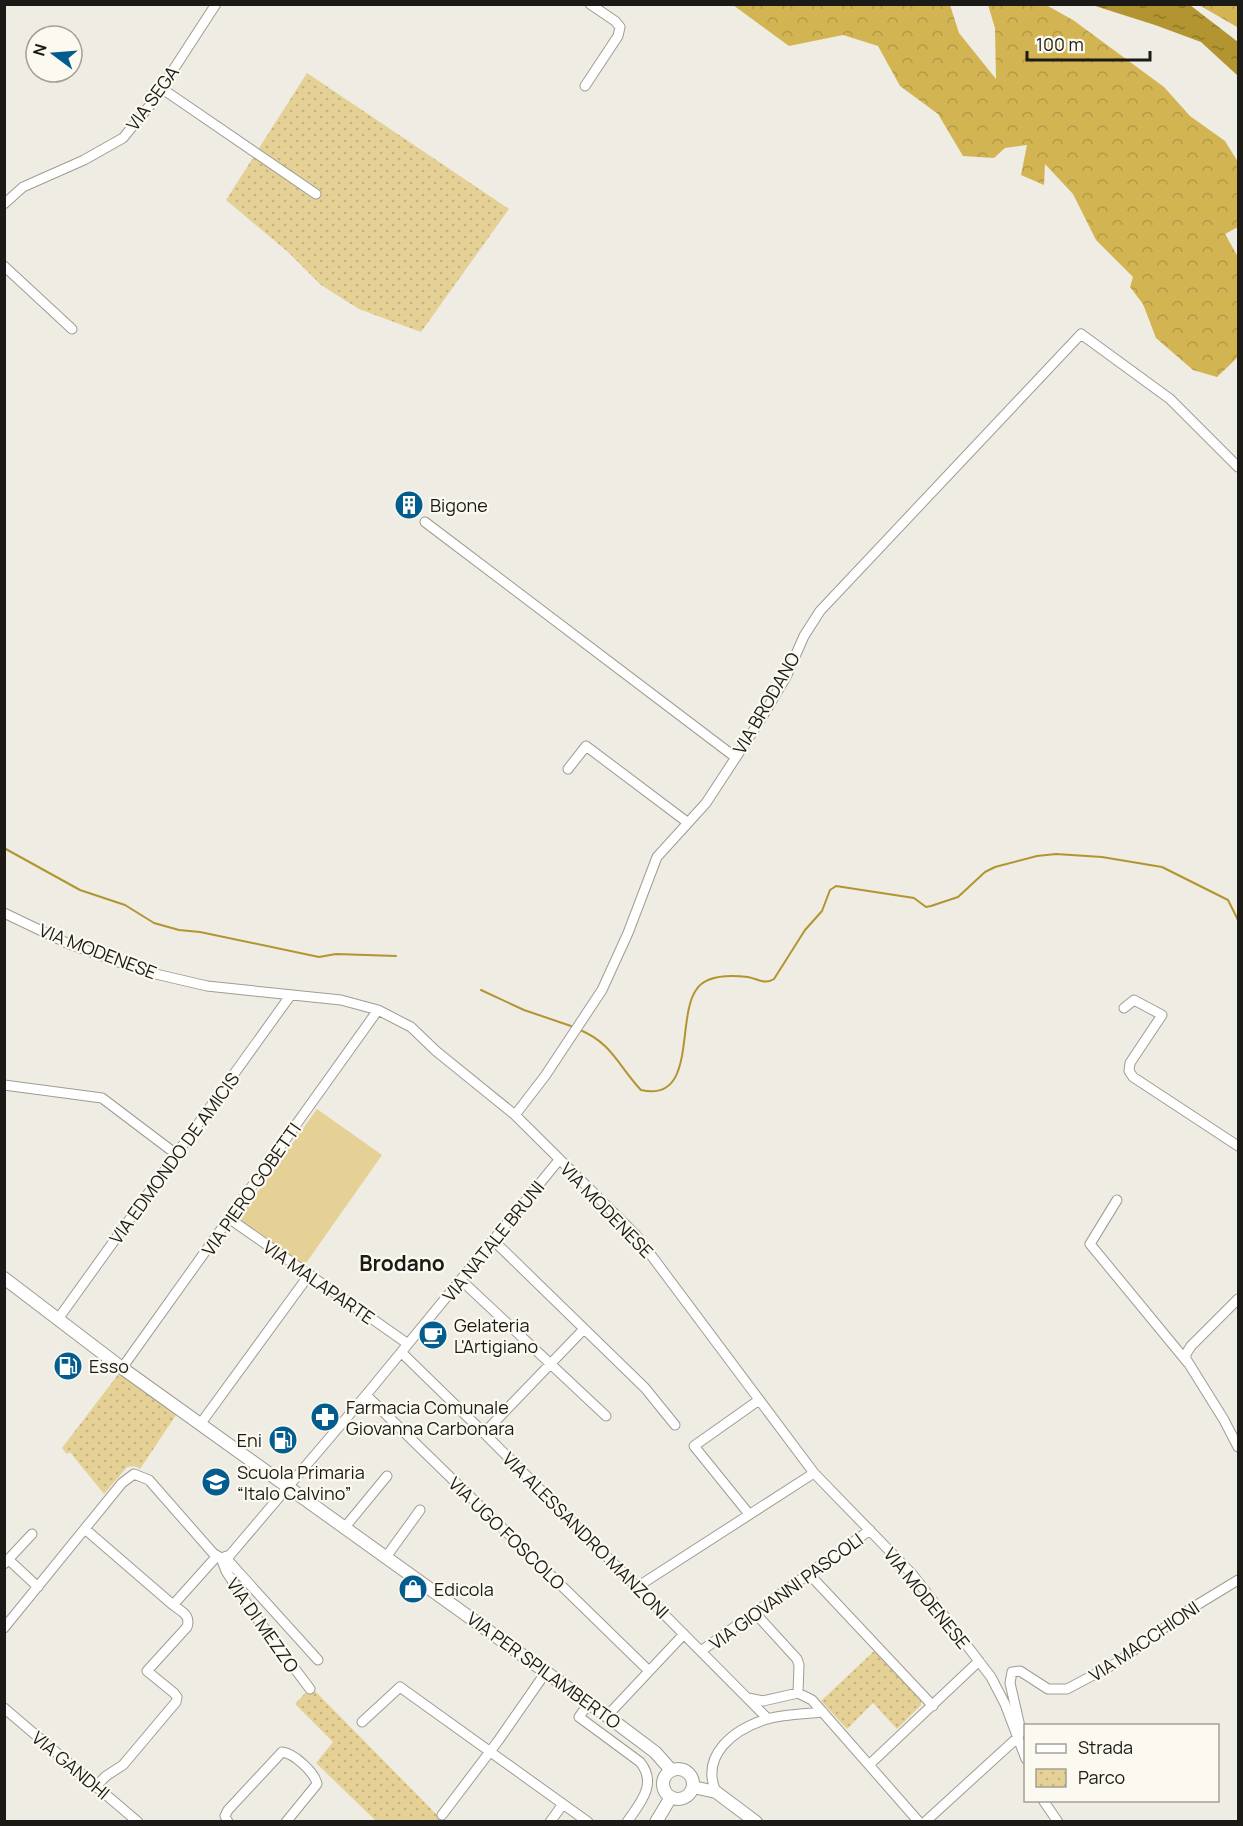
<svg xmlns="http://www.w3.org/2000/svg" width="1243" height="1826" font-family="Manrope,sans-serif">
  <style>
    .forest { fill: url(#forest-crowns) }
    .park { fill: url(#park-dots) }
    .garden { fill: #e5d196 }
    .water { fill: url(#water-ripples) }
    .lines { fill: none; stroke-linecap: round; stroke-linejoin: round }
    .stream { stroke: #b29530; stroke-width: 2 }
    .minor-casing { stroke: #9f9c94; stroke-width: 11 }
    .major-casing { stroke: #9f9c94; stroke-width: 14 }
    .minor { stroke: #fff; stroke-width: 9 }
    .major { stroke: #fff; stroke-width: 12 }
    .labels { text-anchor: middle; dominant-baseline: central; stroke-width: 4.5; stroke-linejoin: round; paint-order: stroke }
    .street-label { font-size: 18px; fill: #1b1a17; stroke: #fcf9f0 }
    .poi-label { font-size: 18px; fill: #1b1a17; stroke: #fcf9f0; text-anchor: start }
    .quarter-label { font-size: 21px; font-weight: bold; fill: #1b1a17; stroke: #fcf9f0 }
  </style>
  <defs>
    <pattern id="forest-crowns" width="20" height="18" patternUnits="userSpaceOnUse" patternTransform="scale(1.5)"><rect width="20" height="18" fill="#d2b453"/><path d="M2 6a3 3 0 1 1 6 0M12 15a3 3 0 1 1 6 0" fill="none" stroke="#b49a48"/></pattern>
    <pattern id="park-dots" width="8" height="8" patternUnits="userSpaceOnUse" patternTransform="scale(1.5)"><rect width="8" height="8" fill="#e5d196"/><path d="M2 2h.1M6 6h.1" fill="none" stroke="#c4b381" stroke-width="1.8" stroke-linecap="round"/></pattern>
    <pattern id="water-ripples" width="26" height="14" patternUnits="userSpaceOnUse" patternTransform="scale(1.5)"><rect width="26" height="14" fill="#b29530"/><path d="M2 4q2-2 4 0t4 0M15 11q2-2 4 0t4 0" fill="none" stroke="#907928"/></pattern>
  </defs>
  <rect width="100%" height="100%" fill="#efece3"/>
  <path class="forest" d="M 733,5 L 950,5 L 959,33 L 996,79 L 995,28 L 988,5 L 1046,5 L 1073,20 L 1164,87 L 1190,116 L 1225,141 L 1238,162 L 1238,227 L 1225,234 L 1238,257 L 1238,357 L 1217,377 L 1193,370 L 1156,338 L 1143,304 L 1130,287 L 1133,277 L 1096,240 L 1073,194 L 1045,164 L 1044,185 L 1021,175 L 1027,145 L 1005,148 L 994,158 L 963,156 L 938,114 L 900,86 L 878,46 L 843,35 L 789,46 Z
    M 1199,5 L 1238,5 L 1238,28 L 1237,27 Z"/>
  <path class="park" d="M 307,73 L 509,209 L 421,332 L 359,309 L 321,285 L 288,252 L 226,200 Z
    M 120,1372 L 178,1412 L 140,1469 L 135,1466 L 127,1467 L 104,1494 L 70,1452 L 67,1454 L 62,1448 Z
    M 874,1651 L 921,1700 L 921,1705 L 897,1729 L 873,1703 L 847,1729 L 821,1701 Z
    M 311,1687 L 443,1821 L 376,1821 L 316,1763 L 333,1742 L 295,1704 Z"/>
  <path class="garden" d="M 317,1109 L 382,1155 L 304,1266 L 241,1221 L 240,1217 Z"/>
  <path class="water" d="M 1092,5 L 1190,5 L 1238,42 L 1238,76 L 1201,42 L 1155,25 Z"/>
  <g class="lines">
    <path class="stream" d="M 4,848 L 80,890 L 125,905 L 154,923 L 179,930 L 200,932 L 319,957 L 336,954 L 396,956
      M 481,990 L 524,1010 L 571,1026
      M 580,1030 C 612,1043 619,1067 641,1090 C 697,1103 676,1019 696,990 C 706,974 731,975 748,977 C 758,979 765,985 774,979 L 805,930 L 822,911 L 830,890 L 836,886 L 914,898 L 926,907 L 931,906 L 958,897 L 985,872 L 995,867 L 1037,856 L 1056,854 L 1102,857 L 1162,867 L 1228,900 L 1238,920"/>
    <g class="minor-casing">
      <path id="minor" d="M 585,86 L 618,36 L 620,27 L 615,21 L 590,4
        M 161,88 L 316,194
        M 4,204 L 23,187 L 84,160 L 123,138 L 151,104 L 216,4
        M 4,266 L 72,329
        M 425,522 L 735,757
        M 568,769 L 586,746 L 687,822
        M 4,913 L 67,943 L 143,971 L 207,986 L 341,1000 L 378,1010 L 411,1027 L 436,1051 L 515,1115 L 636,1235 L 814,1473 L 913,1575 L 991,1677 L 1005,1704 L 1026,1759
        M 1124,1008 L 1134,1000 L 1162,1015 L 1130,1063 L 1129,1071 L 1133,1077 L 1238,1146
        M 4,1085 L 102,1098 L 176,1154
        M 515,1115 L 545,1076 L 602,990 L 628,933 L 657,857 L 706,803 L 761,719 L 786,677 L 804,636 L 820,611 L 1081,334 L 1170,399 L 1238,467
        M 1117,1200 L 1090,1244 L 1188,1363
        M 230,1219 L 408,1344
        M 494,1241 L 645,1388 L 675,1425
        M 461,1280 L 606,1416
        M 1238,1299 L 1191,1346 L 1186,1354 L 1186,1359 L 1224,1420 L 1238,1447
        M 58,1319 L 290,996
        M 402,1353 L 484,1433 L 768,1719
        M 122,1368 L 378,1010
        M 366,1395 L 649,1671
        M 201,1423 L 309,1275
        M 484,1433 L 583,1330
        M 749,1514 L 694,1446 L 759,1400
        M 345,1527 L 387,1476
        M 85,1529 L 173,1605 C 182,1612 191,1615 187,1627 L 147,1671 L 174,1693 L 177,1697 L 176,1702 L 123,1765 L 106,1776 L 96,1786
        M 225,1557 L 318,1660
        M 386,1557 L 420,1510
        M 221,1558 L 226,1571 L 253,1613 L 310,1689
        M 9,1560 L 38,1587
        M 4,1564 L 32,1534
        M 809,1574 L 933,1706
        M 637,1587 L 814,1473
        M 173,1605 L 217,1556
        M 755,1613 L 797,1659 L 799,1665 L 798,1693
        M 4,1628 L 122,1483 L 134,1474 L 149,1480 L 213,1553 L 221,1558 L 230,1555 L 366,1395 L 559,1160
        M 701,1651 L 870,1530
        M 748,1698 L 763,1701 L 798,1693 L 812,1700 L 919,1822
        M 589,1703 L 579,1717 L 640,1762 C 658,1784 640,1803 627,1822
        M 4,1708 L 138,1822
        M 607,1716 L 684,1634
        M 362,1722 L 400,1687 L 588,1822
        M 870,1764 L 979,1661
        M 716,1792 C 700,1755 734,1729 767,1719 C 784,1714 805,1714 823,1712
        M 1043,1800 L 1058,1822
        M 442,1815 L 498,1741 L 546,1672
        M 228,1822 L 225,1816 L 228,1810 L 282,1752 C 294,1753 315,1773 317,1784 L 286,1822
        M 550,1822 L 563,1804
        M 925,1822 L 1017,1738 L 1021,1731 L 1010,1683 L 1012,1672 L 1020,1671 L 1048,1689 L 1067,1689 L 1118,1662 L 1187,1611 L 1238,1580"/>
    </g>
    <g class="major-casing">
      <path id="major" d="M 4,1278 L 122,1368 L 607,1716 L 655,1752 L 671,1770
        M663 1784a15 15 0 1 1 30 0a15 15 0 1 1-30 0Z
        M 693,1787 L 716,1792 L 756,1822
        M 656,1822 L 671,1797"/>
    </g>
    <use href="#minor" class="minor"/>
    <use href="#major" class="major"/>
  </g>
  <defs>
    <g id="building-disc" transform="scale(1.5)"><circle r="9.5" fill="#025d8e" stroke="#fcf9f0"/><path d="M-4-6H4V6H1V3H-1V6H-4ZM-2.5-4.3h1.7v1.8h-1.7ZM.8-4.3h1.7v1.8H.8ZM-2.5-1h1.7V.8h-1.7ZM.8-1h1.7V.8H.8Z" fill="#fff"/></g>
    <g id="cafe-disc" transform="scale(1.5)"><circle r="9.5" fill="#025d8e" stroke="#fcf9f0"/><path d="M-5.5-4.5H6V0H3Q3 3.5 0 3.5H-2.5Q-5.5 3.5-5.5 0ZM3-3.2v2h1.7v-2ZM-6 4.5H4V6H-6Z" fill="#fff"/></g>
    <g id="fuel-disc" transform="scale(1.5)"><circle r="9.5" fill="#025d8e" stroke="#fcf9f0"/><path d="M-5.5-6h7V0h2V4h1.3V-2.5L3-4.5l.8-.8L6-3V5H2.5V1h-1V6h-7ZM-4.2-4.7v3.2H.2V-4.7Z" fill="#fff"/></g>
    <g id="pharmacy-disc" transform="scale(1.5)"><circle r="9.5" fill="#025d8e" stroke="#fcf9f0"/><path d="M-2-6h4v4h4v4h-4v4h-4v-4h-4v-4h4Z" fill="#fff"/></g>
    <g id="school-disc" transform="scale(1.5)"><circle r="9.5" fill="#025d8e" stroke="#fcf9f0"/><path d="M0-5L7-2L0 1L-7-2ZM-4 1L0 2.5L4 1V4Q0 6-4 4Z" fill="#fff"/></g>
    <g id="shop-disc" transform="scale(1.5)"><circle r="9.5" fill="#025d8e" stroke="#fcf9f0"/><path d="M-5-2.5h2.3a2.7 3.5 0 0 1 5.4 0H5L5.5 6h-11ZM-1.5-2.5h3a1.5 2.3 0 0 0-3 0Z" fill="#fff"/></g>
  </defs>
  <g fill-rule="evenodd">
    <use href="#building-disc" x="409" y="505"/>
    <use href="#cafe-disc" x="433" y="1335"/>
    <use href="#fuel-disc" x="68" y="1366"/>
    <use href="#pharmacy-disc" x="325" y="1417"/>
    <use href="#fuel-disc" x="283" y="1440"/>
    <use href="#school-disc" x="216" y="1482"/>
    <use href="#shop-disc" x="413" y="1589"/>
  </g>
  <g class="labels">
    <g class="street-label">
      <text transform="translate(152 98) rotate(-54)">VIA SEGA</text>
      <text transform="translate(766 703) rotate(-60)">VIA BRODANO</text>
      <text transform="translate(98 951) rotate(21)">VIA MODENESE</text>
      <text transform="translate(174 1158) rotate(-54)">VIA EDMONDO DE AMICIS</text>
      <text transform="translate(251 1189) rotate(-55)">VIA PIERO GOBETTI</text>
      <text transform="translate(607 1210) rotate(46)">VIA MODENESE</text>
      <text transform="translate(493 1241) rotate(-51)">VIA NATALE BRUNI</text>
      <text transform="translate(319 1282) rotate(35)">VIA MALAPARTE</text>
      <text transform="translate(507 1533) rotate(44)">VIA UGO FOSCOLO</text>
      <text transform="translate(586 1535) rotate(45)">VIA ALESSANDRO MANZONI</text>
      <text transform="translate(786 1591) rotate(-36)">VIA GIOVANNI PASCOLI</text>
      <text transform="translate(927 1598) rotate(51)">VIA MODENESE</text>
      <text transform="translate(263 1625) rotate(55)">VIA DI MEZZO</text>
      <text transform="translate(1144 1641) rotate(-34)">VIA MACCHIONI</text>
      <text transform="translate(544 1670) rotate(36)">VIA PER SPILAMBERTO</text>
      <text transform="translate(71 1765) rotate(40)">VIA GANDHI</text>
    </g>
    <g class="poi-label">
      <text x="430" y="505">Bigone</text>
      <text x="454" y="1325">Gelateria<tspan x="454" dy="21">L'Artigiano</tspan></text>
      <text x="89" y="1366">Esso</text>
      <text x="346" y="1407">Farmacia Comunale<tspan x="346" dy="21">Giovanna Carbonara</tspan></text>
      <text x="262" y="1440" text-anchor="end">Eni</text>
      <text x="237" y="1472">Scuola Primaria<tspan x="237" dy="21">“Italo Calvino”</tspan></text>
      <text x="434" y="1589">Edicola</text>
    </g>
    <g class="quarter-label">
      <text x="402" y="1263">Brodano</text>
    </g>
  </g>
  <rect width="1243" height="1826" fill="none" stroke="#1b1a17" stroke-width="12"/>
  <rect x="1024" y="1724" width="195" height="78" fill="#fcf9f0" stroke="#a2a099" stroke-width="1.5"/>
  <rect x="1036" y="1744" width="30" height="9" fill="#ffffff" stroke="#a2a099" stroke-width="1.5"/>
  <text x="1078" y="1754" font-size="18" fill="#1b1a17">Strada</text>
  <rect x="1036" y="1769" width="30" height="18" fill="url(#park-dots)" stroke="#a2a099" stroke-width="1.5"/>
  <text x="1078" y="1784" font-size="18" fill="#1b1a17">Parco</text>
  <g transform="translate(54 54) rotate(286)"><circle r="28" fill="#fcf9f0" stroke="#a2a099" stroke-width="1.5"/>
  <path d="M0-4.5L10 22L0 15L-10 22Z" fill="#025d8e"/>
  <text y="-9" font-size="16" font-weight="bold" text-anchor="middle" fill="#1b1a17">N</text>
  </g>
  <path d="M1027 51v9h123v-9" fill="none" stroke="#1b1a17" stroke-width="3"/>
  <text x="1036" y="51" font-size="18" fill="#1b1a17" stroke="#fcf9f0" stroke-width="4.5" paint-order="stroke">100 m</text>
</svg>
